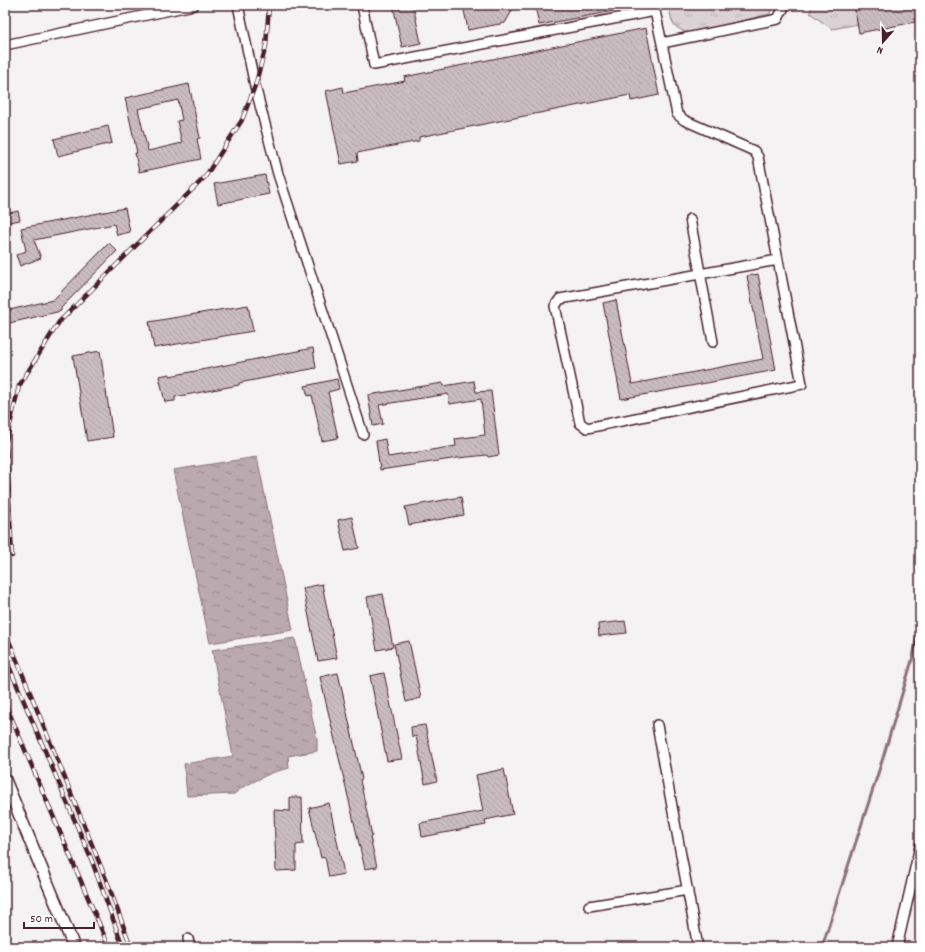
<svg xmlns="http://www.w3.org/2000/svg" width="925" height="952" font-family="Dekko,sans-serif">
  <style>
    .grass { fill: url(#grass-tufts); stroke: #927880 }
    .water { fill: url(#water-ripples); stroke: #8d727a }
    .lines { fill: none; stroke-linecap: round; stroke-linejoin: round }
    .stream { stroke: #8d727a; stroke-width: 3 }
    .building { fill: url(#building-back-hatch); stroke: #4a1f2b; fill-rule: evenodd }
    .minor-casing { stroke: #4a1f2b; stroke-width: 12 }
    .major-casing { stroke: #4a1f2b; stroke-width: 14 }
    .minor { stroke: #fff; stroke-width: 9 }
    .major { stroke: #fff; stroke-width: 11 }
    .rail-casing { stroke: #4a1f2b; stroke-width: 4.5 }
    .rail { stroke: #fff; stroke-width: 3; stroke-dasharray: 9; stroke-linecap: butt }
  </style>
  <defs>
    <pattern id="grass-tufts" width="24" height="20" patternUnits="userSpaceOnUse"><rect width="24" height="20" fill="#dbd2d5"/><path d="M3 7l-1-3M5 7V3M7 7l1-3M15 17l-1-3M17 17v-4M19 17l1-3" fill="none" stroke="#bdb4b7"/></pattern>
    <pattern id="water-ripples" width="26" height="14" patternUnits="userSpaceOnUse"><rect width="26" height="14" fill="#baa9ae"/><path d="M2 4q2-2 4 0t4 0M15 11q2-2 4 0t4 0" fill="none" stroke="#99898e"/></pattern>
    <pattern id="building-back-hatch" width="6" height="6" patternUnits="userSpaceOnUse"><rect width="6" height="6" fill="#cabdc1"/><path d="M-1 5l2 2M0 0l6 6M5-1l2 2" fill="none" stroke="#afa2a6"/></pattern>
  </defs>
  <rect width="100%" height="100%" fill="#f4f2f2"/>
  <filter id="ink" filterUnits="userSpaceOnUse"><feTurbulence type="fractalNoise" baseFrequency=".025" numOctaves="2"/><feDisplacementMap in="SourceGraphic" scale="8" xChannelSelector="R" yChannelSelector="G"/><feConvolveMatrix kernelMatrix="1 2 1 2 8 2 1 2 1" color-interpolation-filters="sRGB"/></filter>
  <g filter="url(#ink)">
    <path class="grass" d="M 670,5 L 711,5 L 712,8 L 725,5 L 772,5 L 770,14 L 690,33 C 673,29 670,22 670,5 Z
      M 812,5 L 854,5 L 858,24 L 832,29 L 810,13 Z"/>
    <path class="water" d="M 257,457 L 293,630 L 210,643 L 173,470 Z
      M 295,638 L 317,740 L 317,751 L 288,756 L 289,768 L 271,773 L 243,787 L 234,794 L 187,796 L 184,764 L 233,756 L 212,650 Z"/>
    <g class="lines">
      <path class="stream" d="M 822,947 L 882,761 L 913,657 L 920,619"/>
    </g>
    <path class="building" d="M 393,5 L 413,5 L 421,43 L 402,47 Z
      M 463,5 L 510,5 L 512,11 L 505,23 L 468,30 Z
      M 535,5 L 624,5 L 625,9 L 539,25 Z
      M 854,5 L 920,5 L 920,21 L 859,33 Z
      M 646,28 L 659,95 L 631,101 L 630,95 L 419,137 L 419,141 L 357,153 L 358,161 L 341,164 L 326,91 L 343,87 L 344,93 L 405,81 L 404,77 Z
      M 189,84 L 200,138 L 197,139 L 201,159 L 139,172 L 135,153 L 137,153 L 125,98 ZM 178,100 L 182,120 L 177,121 L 182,143 L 148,151 L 138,109 Z
      M 108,126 L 112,143 L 58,156 L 54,139 Z
      M 265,175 L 269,194 L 218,204 L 214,184 Z
      M 125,208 L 130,232 L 117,235 L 114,224 L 34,240 L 41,258 L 20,266 L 16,255 L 26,251 L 21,228 Z
      M 18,211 L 20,220 L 5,223 L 5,214 Z
      M 109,243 L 117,251 L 61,308 L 61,311 L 5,324 L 5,311 L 53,300 Z
      M 758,274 L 776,370 L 621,399 L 603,303 L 616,300 L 632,384 L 763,359 L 747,276 Z
      M 248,305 L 253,331 L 154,348 L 149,322 Z
      M 313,348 L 316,368 L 239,383 L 239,385 L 175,397 L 175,401 L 165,402 L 159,376 L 170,374 L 170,376 Z
      M 100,351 L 113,437 L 87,441 L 73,356 Z
      M 337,379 L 339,389 L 328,392 L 338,438 L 322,441 L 312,395 L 308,396 L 305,386 Z
      M 474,381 L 476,392 L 491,391 L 499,455 L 488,457 L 487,455 L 458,458 L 380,470 L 376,441 L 385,439 L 388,457 L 456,446 L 455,439 L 485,435 L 481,399 L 450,404 L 448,394 L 379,405 L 383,424 L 373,426 L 368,395 L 443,383 L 444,386 Z
      M 461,497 L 464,515 L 409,525 L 405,507 Z
      M 352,517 L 359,548 L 345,551 L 338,520 Z
      M 322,584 L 337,658 L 318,661 L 303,588 Z
      M 383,594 L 393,647 L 377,650 L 367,597 Z
      M 625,621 L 627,633 L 599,636 L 598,624 Z
      M 409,641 L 421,698 L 406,702 L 394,644 Z
      M 338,673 L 362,779 L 360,780 L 372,836 L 370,837 L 377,867 L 365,869 L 320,677 Z
      M 384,673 L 402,759 L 387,761 L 370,676 Z
      M 425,725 L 437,781 L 425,784 L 416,736 L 412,737 L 411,727 Z
      M 504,769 L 513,814 L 485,820 L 486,825 L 422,837 L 420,823 L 483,811 L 476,775 Z
      M 290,797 L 302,797 L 303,844 L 296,845 L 296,870 L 276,871 L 274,810 L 290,811 Z
      M 329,803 L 344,874 L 329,877 L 325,857 L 321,858 L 309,808 Z"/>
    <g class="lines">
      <g class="minor-casing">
        <path id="minor" d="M 238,5 L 255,86 L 278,174 L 363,434
          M 362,5 L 374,65 L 655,11 L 677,114 L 684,120 L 754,151 L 758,157 L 802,384 L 587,428 L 580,423 L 555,306 L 560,299 L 778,260
          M 662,43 L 778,19 L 783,9 L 782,5
          M 5,45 L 194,5
          M 690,219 L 713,342
          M 657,725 L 698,947
          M 589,906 L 688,890
          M 188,939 L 190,947
          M 897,947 L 920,846"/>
      </g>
      <g class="major-casing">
        <path id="major" d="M 5,780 L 74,947"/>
      </g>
      <use href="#minor" class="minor"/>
      <use href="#major" class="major"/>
      <g class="rail-casing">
        <path id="rail" d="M 12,556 L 6,442 L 19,386 L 59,322 L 205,177 L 242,120 L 255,86 L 266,46 L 269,5
          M 5,631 L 108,884 L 131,947
          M 5,657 L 92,861 L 123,947
          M 5,703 L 109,947"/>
      </g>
      <use href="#rail" class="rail"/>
    </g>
  </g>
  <rect width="925" height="952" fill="none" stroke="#fff" stroke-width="20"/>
  <rect x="10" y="10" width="905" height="932" fill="none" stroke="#4a1f2b" stroke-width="1.5" filter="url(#ink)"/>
  <g transform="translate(883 42) rotate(200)" stroke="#ffffff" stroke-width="3" paint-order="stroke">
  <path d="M0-3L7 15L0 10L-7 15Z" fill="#4a1f2b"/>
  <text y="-6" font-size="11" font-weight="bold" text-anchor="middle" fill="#4a1f2b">N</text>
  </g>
  <path d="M24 922v6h70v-6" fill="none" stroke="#4a1f2b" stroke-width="2"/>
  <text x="30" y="922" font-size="12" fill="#4a1f2b" stroke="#ffffff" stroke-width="3" paint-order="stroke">50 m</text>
</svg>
